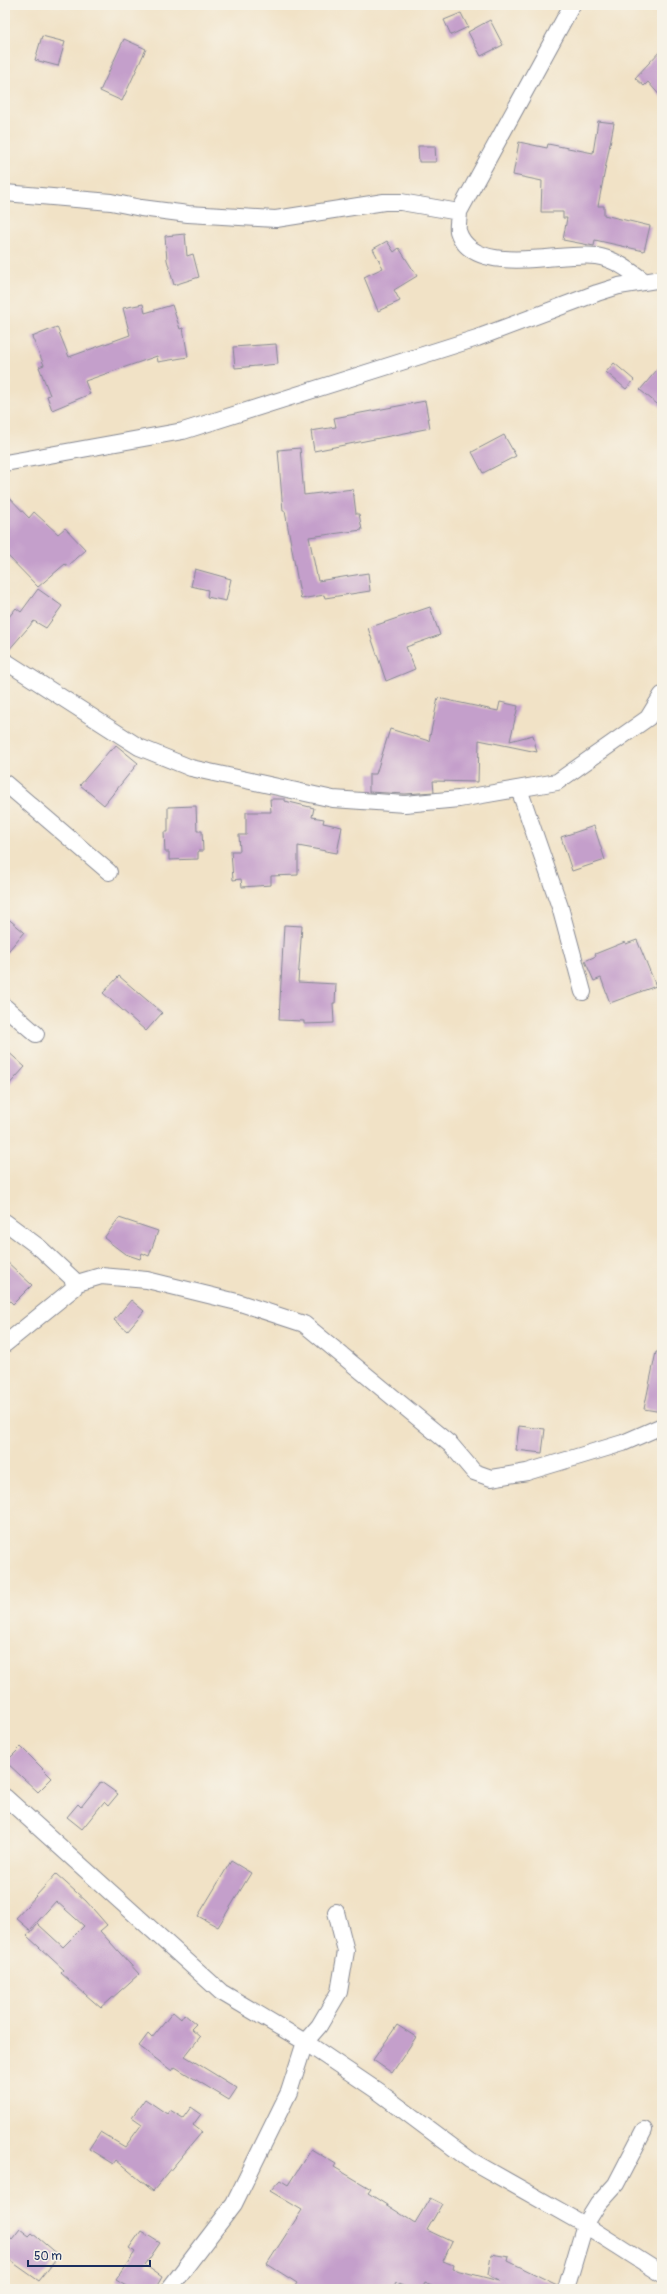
<svg xmlns="http://www.w3.org/2000/svg" width="667" height="2294" font-family="Pangolin,sans-serif">
  <style>
    .building { fill: #c49fcb }
    .lines { fill: none; stroke-linecap: round; stroke-linejoin: round }
    .street-casing { stroke: #868892; stroke-width: 18 }
    .street { stroke: #fff; stroke-width: 16 }
  </style>
  <rect width="100%" height="100%" fill="#f7f3e8"/>
  <filter id="ink" filterUnits="userSpaceOnUse"><feTurbulence type="fractalNoise" baseFrequency=".025" numOctaves="2"/><feDisplacementMap in="SourceGraphic" scale="8" xChannelSelector="R" yChannelSelector="G"/><feConvolveMatrix kernelMatrix="1 2 1 2 8 2 1 2 1" color-interpolation-filters="sRGB"/></filter>
  <filter id="wash" filterUnits="userSpaceOnUse"><feTurbulence type="fractalNoise" baseFrequency=".012" numOctaves="4" result="noise"/><feDisplacementMap in="SourceGraphic" scale="16" xChannelSelector="R" yChannelSelector="G"/><feGaussianBlur stdDeviation="0.9" result="paint"/><feColorMatrix in="noise" values="0 0 0 0 0 0 0 0 0 0 0 0 0 0 0 0 0 1.4 0 .05"/><feComposite in="paint" operator="in"/></filter>
  <g filter="url(#wash)">
    <rect width="100%" height="100%" fill="#f1e2c6"/>
    <g id="blocks">
      <path class="building" d="M 461,13 L 468,27 L 451,35 L 444,20 Z
        M 490,20 L 503,45 L 481,56 L 468,32 Z
        M 42,36 L 65,42 L 58,66 L 35,60 Z
        M 124,39 L 146,49 L 122,101 L 100,91 Z
        M 662,49 L 662,98 L 648,82 L 644,86 L 635,78 Z
        M 598,121 L 614,123 L 598,206 L 604,206 L 604,215 L 650,226 L 644,251 L 595,240 L 594,246 L 563,240 L 567,218 L 563,218 L 563,212 L 541,212 L 542,181 L 513,175 L 519,142 L 547,148 L 548,144 L 593,153 Z
        M 418,146 L 435,146 L 436,162 L 419,162 Z
        M 185,234 L 187,256 L 193,254 L 199,277 L 174,285 L 167,260 L 165,236 Z
        M 387,241 L 394,252 L 399,248 L 417,276 L 394,290 L 400,301 L 378,311 L 364,277 L 383,268 L 373,249 Z
        M 143,304 L 145,313 L 172,305 L 180,329 L 183,328 L 188,357 L 158,362 L 157,356 L 85,381 L 90,394 L 52,410 L 47,396 L 50,395 L 39,367 L 44,365 L 32,337 L 57,327 L 69,357 L 130,335 L 123,308 Z
        M 276,344 L 278,364 L 235,368 L 233,347 Z
        M 614,363 L 634,380 L 626,389 L 606,372 Z
        M 662,364 L 662,408 L 640,390 Z
        M 425,401 L 430,428 L 314,451 L 311,431 L 336,427 L 334,418 Z
        M 504,435 L 516,456 L 483,473 L 472,452 Z
        M 300,448 L 304,495 L 353,489 L 356,514 L 359,514 L 362,530 L 309,537 L 318,581 L 368,573 L 370,591 L 325,598 L 324,595 L 301,599 L 285,511 L 283,511 L 278,450 Z
        M 5,493 L 29,518 L 34,512 L 58,534 L 65,528 L 86,550 L 68,566 L 65,564 L 38,587 L 5,553 Z
        M 195,569 L 231,579 L 226,601 L 207,597 L 208,590 L 191,586 Z
        M 38,589 L 62,606 L 46,628 L 34,621 L 7,652 L 5,652 L 5,622 L 16,608 L 21,612 Z
        M 430,607 L 440,635 L 406,647 L 415,669 L 386,681 L 368,628 Z
        M 438,698 L 498,711 L 500,702 L 518,706 L 510,741 L 533,735 L 537,752 L 479,740 L 478,782 L 433,781 L 434,792 L 405,794 L 369,792 L 369,774 L 376,774 L 390,729 L 429,741 Z
        M 116,745 L 138,763 L 104,805 L 80,785 L 110,750 L 111,751 Z
        M 270,799 L 285,799 L 285,801 L 314,808 L 312,817 L 324,819 L 323,823 L 342,827 L 337,853 L 298,846 L 298,875 L 271,876 L 271,885 L 242,887 L 241,879 L 233,880 L 231,851 L 240,851 L 239,835 L 246,835 L 246,812 L 271,812 Z
        M 196,806 L 197,831 L 202,831 L 203,851 L 198,851 L 198,859 L 169,860 L 169,852 L 165,852 L 164,832 L 168,832 L 168,807 Z
        M 594,826 L 605,860 L 572,871 L 561,837 Z
        M 5,916 L 24,932 L 5,955 Z
        M 284,925 L 302,926 L 298,982 L 336,984 L 335,1003 L 333,1003 L 334,1023 L 304,1024 L 304,1021 L 279,1020 Z
        M 637,940 L 656,986 L 610,1003 L 601,978 L 594,981 L 585,961 L 596,956 L 595,954 L 625,942 L 626,944 Z
        M 119,976 L 162,1013 L 146,1031 L 103,993 Z
        M 5,1049 L 25,1067 L 5,1089 Z
        M 119,1218 L 158,1231 L 149,1256 L 142,1253 L 140,1259 L 125,1254 L 104,1238 Z
        M 5,1260 L 32,1285 L 13,1304 L 5,1296 Z
        M 131,1300 L 144,1311 L 127,1331 L 114,1320 Z
        M 656,1352 L 662,1352 L 662,1412 L 644,1409 Z
        M 519,1426 L 545,1429 L 542,1453 L 516,1450 Z
        M 21,1747 L 52,1778 L 38,1792 L 6,1762 Z
        M 101,1782 L 118,1794 L 108,1806 L 104,1802 L 82,1829 L 67,1817 L 78,1804 L 81,1807 Z
        M 231,1861 L 251,1873 L 218,1927 L 198,1916 Z
        M 56,1874 L 86,1901 L 107,1925 L 100,1931 L 139,1974 L 101,2008 L 61,1973 L 64,1970 L 27,1936 L 38,1924 L 63,1947 L 84,1926 L 56,1901 L 30,1930 L 16,1918 Z
        M 173,2012 L 181,2019 L 184,2014 L 196,2024 L 191,2029 L 200,2037 L 185,2056 L 237,2088 L 229,2100 L 175,2067 L 172,2071 L 139,2046 L 148,2034 L 152,2038 Z
        M 397,2025 L 416,2037 L 392,2073 L 373,2060 Z
        M 145,2099 L 167,2114 L 170,2110 L 183,2118 L 191,2107 L 201,2114 L 193,2125 L 202,2132 L 153,2191 L 116,2160 L 113,2164 L 89,2149 L 100,2132 L 125,2147 L 142,2124 L 132,2117 Z
        M 311,2149 L 336,2164 L 334,2167 L 371,2189 L 368,2193 L 415,2223 L 430,2198 L 442,2204 L 427,2230 L 452,2242 L 443,2261 L 453,2265 L 452,2269 L 499,2281 L 488,2275 L 491,2254 L 509,2257 L 508,2261 L 557,2285 L 557,2289 L 515,2289 L 512,2287 L 511,2289 L 438,2289 L 425,2283 L 422,2289 L 410,2289 L 396,2283 L 393,2289 L 293,2289 L 297,2283 L 267,2264 L 302,2210 L 270,2191 L 280,2180 L 288,2185 Z
        M 20,2229 L 29,2236 L 32,2233 L 59,2256 L 39,2281 L 5,2257 L 5,2234 L 12,2239 Z
        M 141,2231 L 160,2243 L 145,2265 L 162,2277 L 155,2289 L 131,2289 L 116,2280 L 135,2252 L 129,2248 Z"/>
    </g>
  </g>
  <g filter="url(#ink)">
    <use href="#blocks" fill-opacity="0" stroke="#868892" stroke-width="1"/>
    <g class="lines">
      <g class="street-casing">
        <path id="street" d="M 572,5 L 459,212 C 459,218 457,226 458,231 C 473,279 560,251 596,256 C 615,259 629,270 644,281
          M 5,193 L 111,202 L 141,208 L 188,214 L 276,219 L 384,202 L 401,202 L 459,212
          M 5,463 L 183,431 L 477,338 L 597,293 L 619,286 L 662,279
          M 5,661 L 139,747 L 191,768 L 333,799 L 405,804 L 459,799 L 557,782 L 648,718 L 662,695
          M 5,783 L 109,872
          M 519,789 L 560,907 L 583,992
          M 5,1007 L 36,1034
          M 5,1222 L 40,1248 L 73,1279 L 74,1288 L 5,1344
          M 74,1284 L 101,1276 L 147,1280 L 237,1302 L 304,1324 L 451,1445 L 474,1472 L 491,1478 L 527,1472 L 623,1443 L 662,1426
          M 5,1797 L 221,1992 L 305,2042 L 379,2092 L 470,2160 L 585,2225 L 662,2274
          M 169,2289 L 234,2204 L 289,2092 L 305,2042 L 319,2026 L 339,1992 L 346,1951 L 336,1912
          M 566,2289 L 585,2225 L 598,2204 L 616,2184 L 644,2130"/>
      </g>
      <use href="#street" class="street"/>
    </g>
  </g>
  <rect width="667" height="2294" fill="none" stroke="#f7f3e8" stroke-width="20"/>
  <path d="M28 2260v6h122v-6" fill="none" stroke="#1b2f5e" stroke-width="2"/>
  <text x="34" y="2260" font-size="12" fill="#1b2f5e" stroke="#f7f3e8" stroke-width="3" paint-order="stroke">50 m</text>
</svg>
